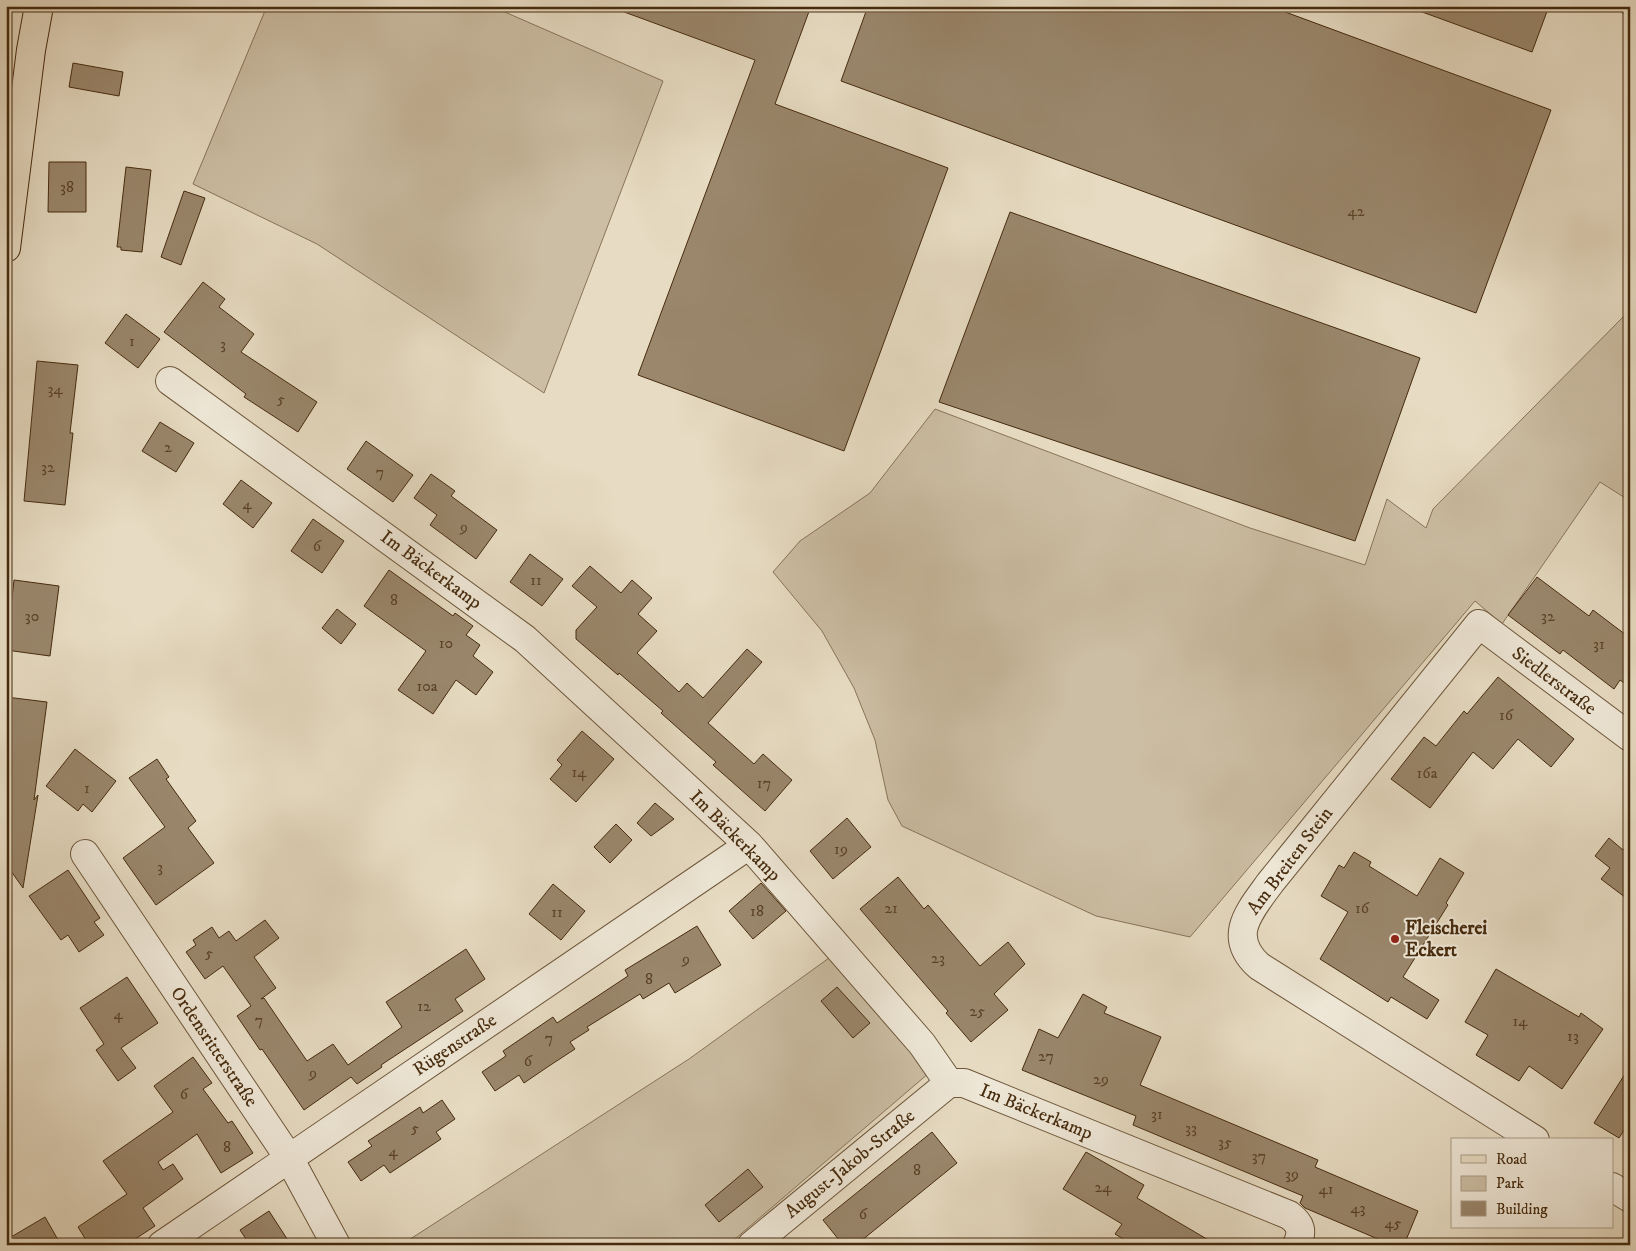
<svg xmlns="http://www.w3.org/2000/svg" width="1636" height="1251" font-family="'IM FELL DW Pica',serif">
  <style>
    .green { fill: #ccbea4; stroke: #897459 }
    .building { fill: #9a876c; stroke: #462b0e }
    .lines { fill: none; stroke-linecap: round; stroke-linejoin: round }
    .minor-casing { stroke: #6e573b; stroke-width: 30 }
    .major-casing { stroke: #462b0e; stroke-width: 30 }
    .minor { stroke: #efe8d8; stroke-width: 28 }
    .major { stroke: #e7dcc3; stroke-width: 28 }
    .poi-dot { fill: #8f2418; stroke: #efe8d8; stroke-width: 2 }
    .labels { text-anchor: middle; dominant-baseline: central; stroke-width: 4; stroke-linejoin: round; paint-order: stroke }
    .number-label { font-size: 16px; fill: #5b4226 }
    .street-label { font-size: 19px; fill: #462b0e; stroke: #efe8d8 }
    .poi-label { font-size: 19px; font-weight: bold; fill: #462b0e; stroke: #efe8d8; text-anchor: start }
  </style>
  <rect width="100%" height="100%" fill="#e7dcc3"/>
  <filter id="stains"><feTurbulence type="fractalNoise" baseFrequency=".004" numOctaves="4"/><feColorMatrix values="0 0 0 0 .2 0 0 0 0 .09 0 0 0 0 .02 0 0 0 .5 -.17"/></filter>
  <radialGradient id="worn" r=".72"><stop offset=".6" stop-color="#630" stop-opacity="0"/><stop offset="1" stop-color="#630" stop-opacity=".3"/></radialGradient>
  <path class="green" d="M 267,6 L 491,6 L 663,81 L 544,393 L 317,244 L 193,184 Z
    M 1614,6 L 1630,6 L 1630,19 Z
    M 1630,310 L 1630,501 L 1600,482 L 1502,624 L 1475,601 L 1190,937 L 1096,916 L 902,826 L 888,800 L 875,740 L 854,688 L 822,631 L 773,572 L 800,541 L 870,493 L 935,409 L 1250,528 L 1365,565 L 1387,499 L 1426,528 L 1433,509 Z
    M 829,958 L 929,1073 L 728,1245 L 401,1245 L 689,1059 Z"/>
  <path class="building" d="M 617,6 L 811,6 L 775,104 L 948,168 L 844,451 L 638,375 L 755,60 L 616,9 Z
    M 868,6 L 1269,6 L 1551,110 L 1476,313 L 841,81 Z
    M 1414,6 L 1549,6 L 1532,52 L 1414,9 Z
    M 73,63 L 123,72 L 119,96 L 69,87 Z
    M 49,162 L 86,162 L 86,212 L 48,212 Z
    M 126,167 L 151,170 L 142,252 L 121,250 L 121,247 L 117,247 Z
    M 184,191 L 205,198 L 181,265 L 161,257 Z
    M 1010,212 L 1420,358 L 1355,541 L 939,402 Z
    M 203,282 L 225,299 L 219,307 L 254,334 L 241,352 L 317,402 L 298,432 L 244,397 L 246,394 L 164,332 Z
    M 126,314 L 160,339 L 138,368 L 105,343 Z
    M 37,361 L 78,365 L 70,433 L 73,433 L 65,505 L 24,501 Z
    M 160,422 L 194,443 L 176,472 L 142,451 Z
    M 366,441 L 413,475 L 393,502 L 347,469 Z
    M 431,474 L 455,491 L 451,496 L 497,530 L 476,559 L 430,525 L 437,515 L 414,498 Z
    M 241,480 L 272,503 L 253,528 L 223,504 Z
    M 313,519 L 344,541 L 322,573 L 291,551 Z
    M 530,554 L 563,579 L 542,606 L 510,582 Z
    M 590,566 L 621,593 L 632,580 L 652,598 L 638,614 L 657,631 L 637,653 L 679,692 L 687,683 L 703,698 L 747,649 L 762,662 L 708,723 L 754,764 L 763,754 L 792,780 L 765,811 L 713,765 L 716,762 L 661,713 L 663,711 L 619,673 L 618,675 L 576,639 L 576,630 L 597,607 L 572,586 Z
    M 389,570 L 453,616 L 455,613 L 473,626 L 466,635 L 480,645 L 473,656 L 493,672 L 476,695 L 456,680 L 433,714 L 398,690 L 426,651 L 364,606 Z
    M 1537,577 L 1589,616 L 1593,610 L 1630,638 L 1630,687 L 1620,680 L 1614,689 L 1563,650 L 1560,654 L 1508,615 Z
    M 14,580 L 59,586 L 50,656 L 6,650 Z
    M 337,609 L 356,624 L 341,644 L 322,628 Z
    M 1498,677 L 1574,739 L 1551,767 L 1518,739 L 1493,769 L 1473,752 L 1430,808 L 1391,779 L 1424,737 L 1436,746 L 1464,711 L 1467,714 Z
    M 6,697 L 47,702 L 34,800 L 38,795 L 23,888 L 6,864 Z
    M 582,731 L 614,759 L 576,802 L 550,779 L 562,765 L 557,760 Z
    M 75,749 L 116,781 L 92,812 L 83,804 L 78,811 L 46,786 Z
    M 157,759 L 169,777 L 166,779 L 196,821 L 188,828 L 214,863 L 156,905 L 123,858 L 165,827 L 129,778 Z
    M 655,803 L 674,819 L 651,836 L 637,823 Z
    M 847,818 L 871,847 L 833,879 L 810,851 Z
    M 616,824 L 632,840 L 610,863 L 594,847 Z
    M 1609,838 L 1623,850 L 1630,841 L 1630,901 L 1601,879 L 1610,868 L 1595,856 Z
    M 1354,852 L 1371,862 L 1369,866 L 1417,896 L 1440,858 L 1464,873 L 1446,903 L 1448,905 L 1403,977 L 1439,1000 L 1427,1019 L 1391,997 L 1388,1002 L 1320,959 L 1348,912 L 1321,896 L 1339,865 L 1344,868 Z
    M 68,870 L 100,918 L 94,922 L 104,935 L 79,952 L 68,935 L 61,940 L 29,896 Z
    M 898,877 L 924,909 L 928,905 L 980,966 L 1008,942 L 1025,964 L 994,994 L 1008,1010 L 971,1042 L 946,1013 L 948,1011 L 860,909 Z
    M 761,883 L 786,911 L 753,939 L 729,911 Z
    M 553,884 L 585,911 L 561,940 L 529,914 Z
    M 265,920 L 279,938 L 254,957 L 276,988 L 261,999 L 264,998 L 307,1061 L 333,1044 L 348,1065 L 402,1027 L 386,1002 L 466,949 L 485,979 L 455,999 L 463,1011 L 381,1065 L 382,1067 L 357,1084 L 351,1077 L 304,1110 L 262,1049 L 260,1050 L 237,1016 L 251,1006 L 223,966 L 205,979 L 186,952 L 196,945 L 193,940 L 212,927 L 219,938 L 229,931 L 236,941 Z
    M 697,926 L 721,965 L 675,993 L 669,983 L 643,999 L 640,994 L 587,1027 L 589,1030 L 570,1042 L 575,1049 L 549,1066 L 524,1083 L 519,1075 L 495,1091 L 482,1072 L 506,1056 L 503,1051 L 553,1017 L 557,1023 L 628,976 L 625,970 Z
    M 1496,969 L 1579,1017 L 1581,1013 L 1603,1029 L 1562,1089 L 1529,1066 L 1519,1081 L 1476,1055 L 1488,1035 L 1465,1022 Z
    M 127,977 L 158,1023 L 121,1048 L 136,1068 L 118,1081 L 96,1050 L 104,1044 L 80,1008 Z
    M 837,987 L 870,1023 L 853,1038 L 821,1001 Z
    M 1083,994 L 1107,1007 L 1104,1013 L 1161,1037 L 1140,1085 L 1318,1160 L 1315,1167 L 1418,1211 L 1404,1245 L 1392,1245 L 1305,1208 L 1300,1203 L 1303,1196 L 1133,1125 L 1136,1116 L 1022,1070 L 1039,1029 L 1058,1038 Z
    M 193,1057 L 212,1083 L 203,1089 L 228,1123 L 232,1121 L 253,1153 L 221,1173 L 197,1134 L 158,1162 L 163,1170 L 173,1164 L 183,1179 L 143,1208 L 155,1226 L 126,1245 L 89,1245 L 78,1227 L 127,1194 L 103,1161 L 173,1112 L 154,1086 Z
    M 1630,1066 L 1630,1121 L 1619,1138 L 1594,1123 Z
    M 442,1100 L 455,1119 L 436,1132 L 441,1139 L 390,1173 L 384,1165 L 361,1181 L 348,1162 L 372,1146 L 368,1141 L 420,1107 L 423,1113 Z
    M 932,1132 L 957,1163 L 856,1245 L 843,1245 L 823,1220 Z
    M 1086,1152 L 1144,1185 L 1137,1198 L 1217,1245 L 1133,1245 L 1115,1234 L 1122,1224 L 1063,1189 Z
    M 748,1169 L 763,1187 L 719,1222 L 705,1205 Z
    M 269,1211 L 291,1245 L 250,1245 L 240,1230 Z
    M 45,1217 L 61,1245 L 6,1245 L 6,1240 Z"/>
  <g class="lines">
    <g class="minor-casing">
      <path id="minor" d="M 170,381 L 525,639 L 749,845 L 922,1044 L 949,1083
        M 85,854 L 289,1158 L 336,1245
        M 949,1083 L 964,1083 L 1289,1215 C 1301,1224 1303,1231 1297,1245
        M 1535,1140 L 1259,966 C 1226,936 1250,911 1270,883 L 1479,624 L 1630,737
        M 1612,1187 L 1630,1198
        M 162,1245 L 749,845
        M 752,1245 L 949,1083"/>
    </g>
    <g class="major-casing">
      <path id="major" d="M 6,248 L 31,50 L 39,6"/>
    </g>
    <use href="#minor" class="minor"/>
    <use href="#major" class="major"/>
  </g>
  <circle class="poi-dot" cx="1395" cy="939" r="5"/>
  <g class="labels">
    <g class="number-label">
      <text x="67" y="187">38</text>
      <text x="1356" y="211">42</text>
      <text x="132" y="341">1</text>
      <text x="223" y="344">3</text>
      <text x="55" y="389">34</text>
      <text x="281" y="399">5</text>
      <text x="168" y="447">2</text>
      <text x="48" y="467">32</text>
      <text x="380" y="472">7</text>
      <text x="247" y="504">4</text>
      <text x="464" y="527">9</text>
      <text x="317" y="546">6</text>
      <text x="536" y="580">11</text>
      <text x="394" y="600">8</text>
      <text x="32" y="616">30</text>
      <text x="1548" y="616">32</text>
      <text x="446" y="643">10</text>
      <text x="1599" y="644">31</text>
      <text x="427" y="686">10a</text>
      <text x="1506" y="715">16</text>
      <text x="579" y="772">14</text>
      <text x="1427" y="773">16a</text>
      <text x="764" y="783">17</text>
      <text x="87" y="788">1</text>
      <text x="841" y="849">19</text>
      <text x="160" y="867">3</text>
      <text x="891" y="908">21</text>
      <text x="1362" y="908">16</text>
      <text x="757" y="911">18</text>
      <text x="557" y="912">11</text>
      <text x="209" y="953">5</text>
      <text x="938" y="958">23</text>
      <text x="686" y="959">9</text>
      <text x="649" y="979">8</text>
      <text x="424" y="1006">12</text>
      <text x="977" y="1011">25</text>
      <text x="118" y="1014">4</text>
      <text x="259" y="1020">7</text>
      <text x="1520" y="1021">14</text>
      <text x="1573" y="1036">13</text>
      <text x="549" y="1038">7</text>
      <text x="1046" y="1056">27</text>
      <text x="528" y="1061">6</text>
      <text x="313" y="1073">9</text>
      <text x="1101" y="1079">29</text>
      <text x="184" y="1094">6</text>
      <text x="1157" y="1114">31</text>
      <text x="415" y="1128">5</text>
      <text x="1191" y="1128">33</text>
      <text x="1225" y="1142">35</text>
      <text x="227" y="1147">8</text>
      <text x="393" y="1151">4</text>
      <text x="1259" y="1156">37</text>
      <text x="917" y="1170">8</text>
      <text x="1292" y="1174">39</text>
      <text x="1103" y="1187">24</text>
      <text x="1326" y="1189">41</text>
      <text x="1358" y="1208">43</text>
      <text x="863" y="1214">6</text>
      <text x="1393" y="1223">45</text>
    </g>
    <g class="street-label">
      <text transform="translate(431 570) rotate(36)">Im Bäckerkamp</text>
      <text transform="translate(1554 681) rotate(37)">Siedlerstraße</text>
      <text transform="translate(735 836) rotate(45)">Im Bäckerkamp</text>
      <text transform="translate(1290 861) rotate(-53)">Am Breiten Stein</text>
      <text transform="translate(455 1045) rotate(-34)">Rügenstraße</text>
      <text transform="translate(214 1047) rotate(56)">Ordensritterstraße</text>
      <text transform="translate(1036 1112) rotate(22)">Im Bäckerkamp</text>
      <text transform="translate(850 1164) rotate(-39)">August-Jakob-Straße</text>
    </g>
    <g class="poi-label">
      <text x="1405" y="928">Fleischerei<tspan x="1405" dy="22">Eckert</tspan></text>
    </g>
  </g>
  <rect width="1636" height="1251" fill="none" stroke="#e7dcc3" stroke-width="25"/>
  <rect x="8" y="8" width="1621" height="1236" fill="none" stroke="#462b0e" stroke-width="2.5"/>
  <rect x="12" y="12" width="1611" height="1226" fill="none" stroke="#462b0e"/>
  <rect x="1451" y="1138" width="162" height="90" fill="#efe8d8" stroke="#ab9c87"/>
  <rect x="1461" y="1155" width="25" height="8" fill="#e7dcc3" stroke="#ab9c87"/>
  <text x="1496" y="1164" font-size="15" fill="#462b0e">Road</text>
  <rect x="1461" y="1176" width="25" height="15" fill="#ccbea4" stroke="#ab9c87"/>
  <text x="1496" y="1188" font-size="15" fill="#462b0e">Park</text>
  <rect x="1461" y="1201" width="25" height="15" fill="#9a876c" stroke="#ab9c87"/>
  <text x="1496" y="1214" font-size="15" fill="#462b0e">Building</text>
  <rect width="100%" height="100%" filter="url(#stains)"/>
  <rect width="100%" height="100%" fill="url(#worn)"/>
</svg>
